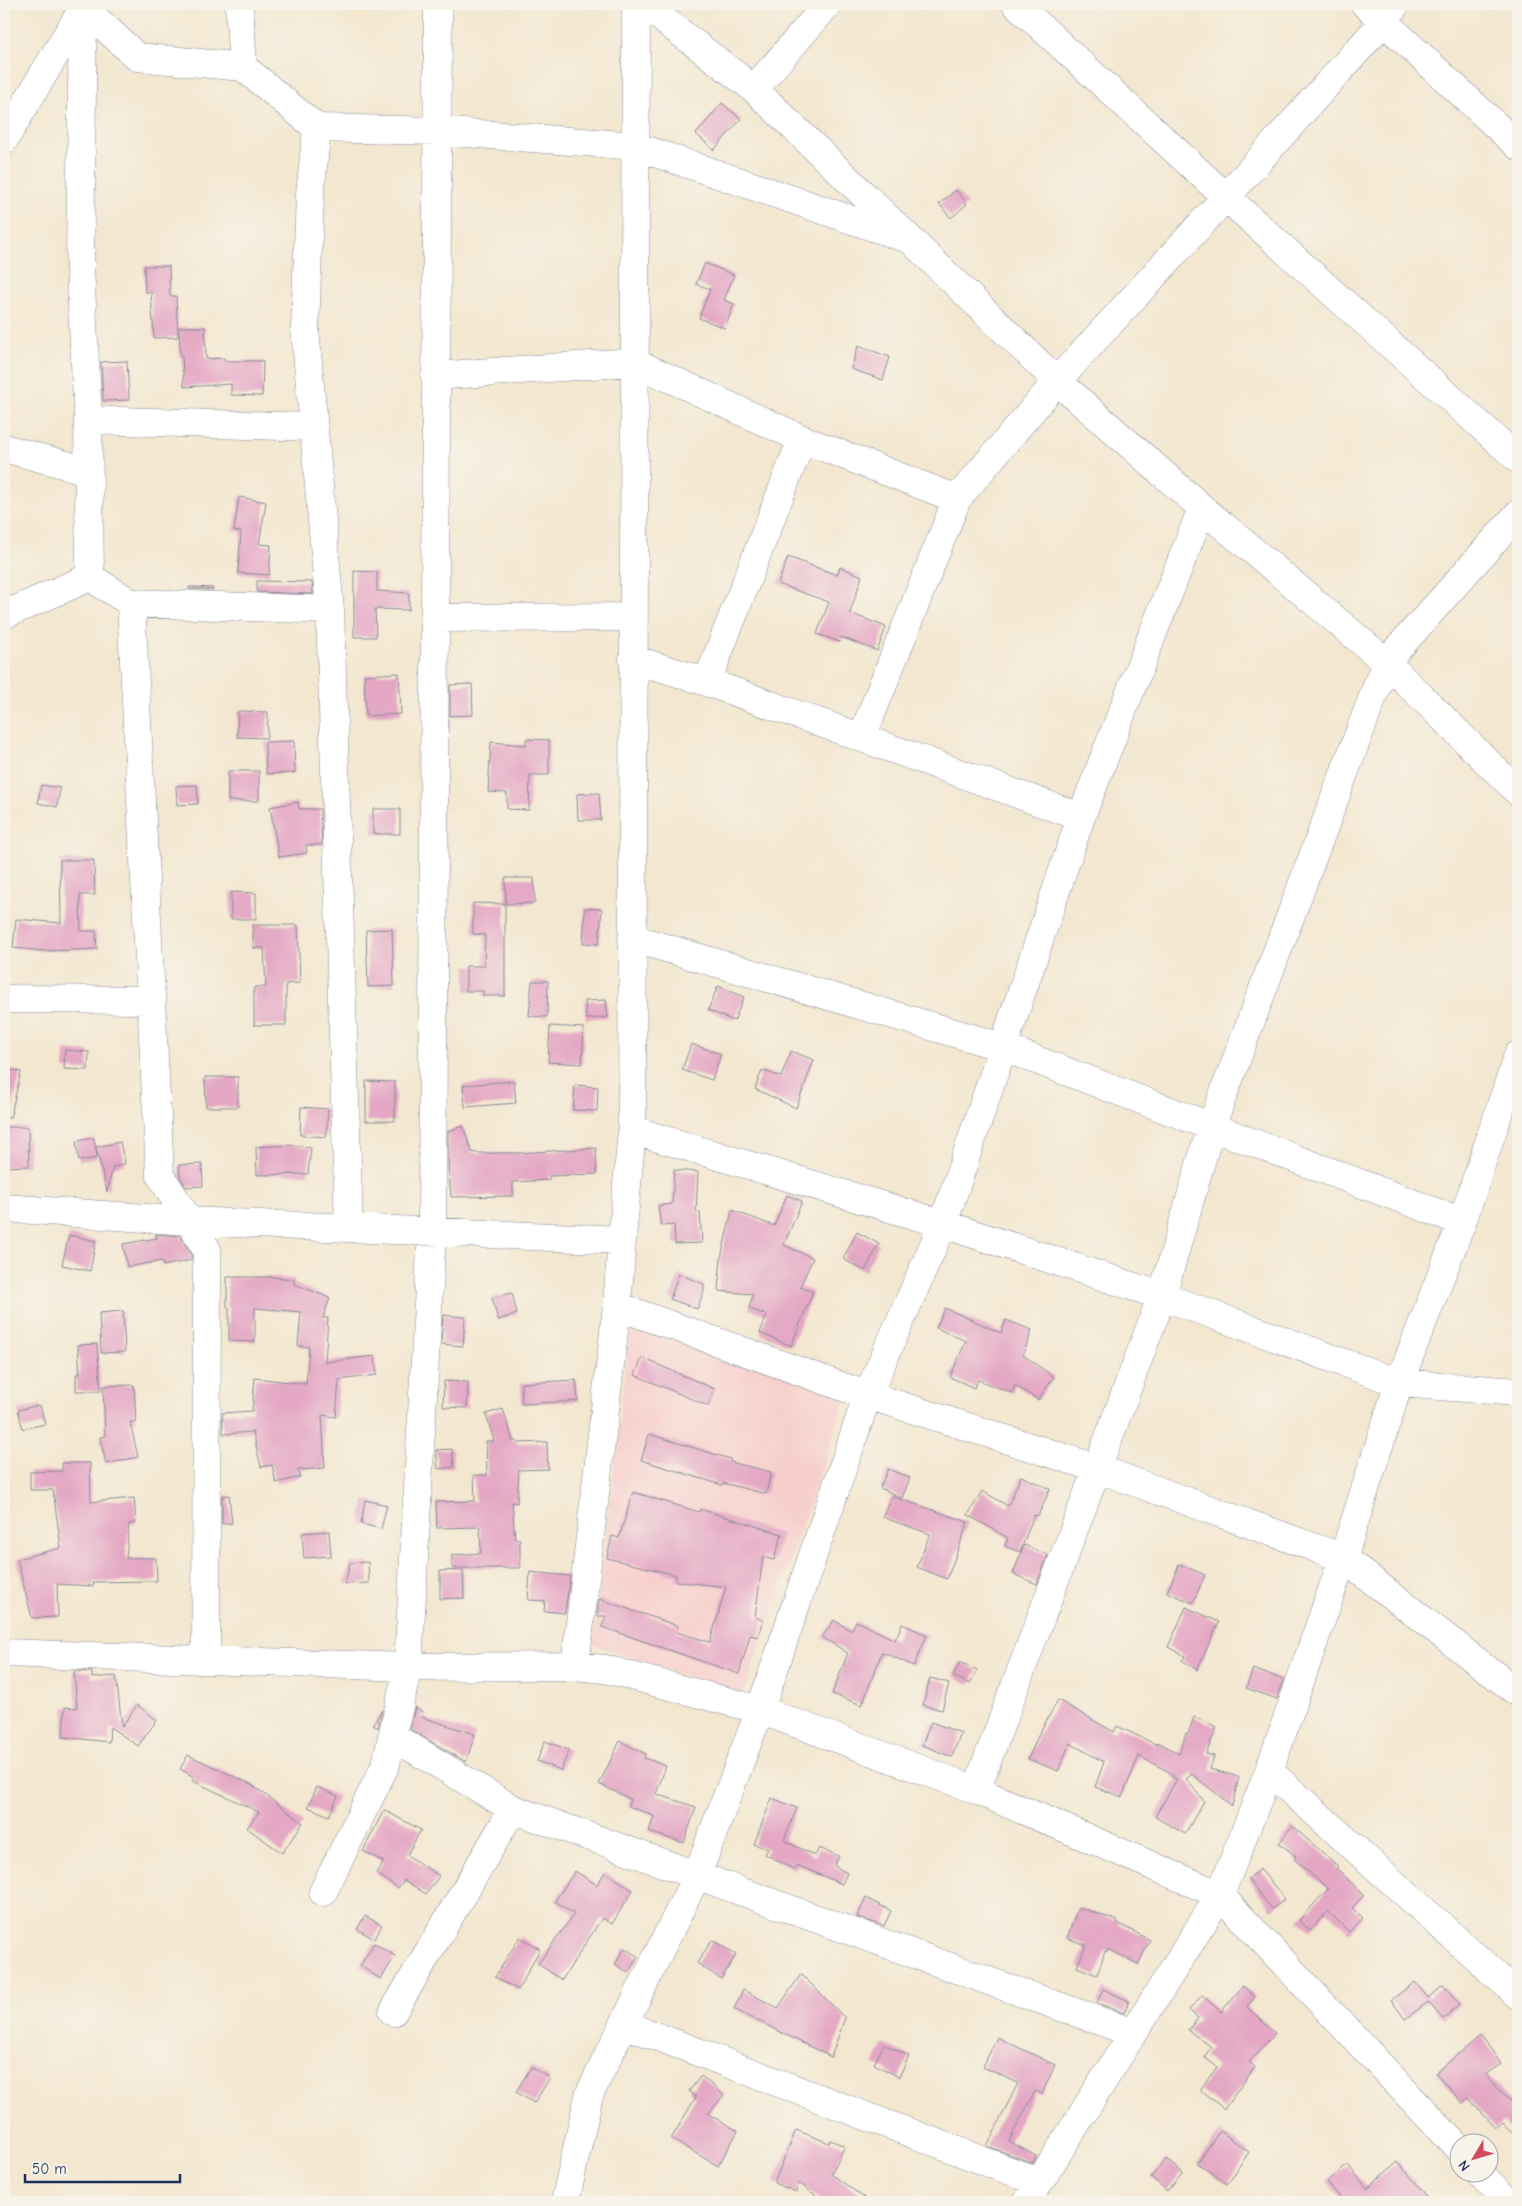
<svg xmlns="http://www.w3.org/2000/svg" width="1522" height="2206" font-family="'Comic Neue',sans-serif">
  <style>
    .built { fill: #f7d0cd }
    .building { fill: #e4a7c4 }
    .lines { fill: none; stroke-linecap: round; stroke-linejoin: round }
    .minor-casing { stroke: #878b97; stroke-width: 29 }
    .minor { stroke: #fff; stroke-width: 28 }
  </style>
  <rect width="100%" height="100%" fill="#f7f3e8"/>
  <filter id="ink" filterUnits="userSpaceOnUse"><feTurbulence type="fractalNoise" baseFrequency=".02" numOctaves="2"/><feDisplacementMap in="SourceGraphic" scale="10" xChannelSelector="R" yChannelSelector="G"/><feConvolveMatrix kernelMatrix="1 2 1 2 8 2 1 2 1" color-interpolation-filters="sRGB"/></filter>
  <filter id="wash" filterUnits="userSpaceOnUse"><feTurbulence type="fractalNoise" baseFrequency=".0096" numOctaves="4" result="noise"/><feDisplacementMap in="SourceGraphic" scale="20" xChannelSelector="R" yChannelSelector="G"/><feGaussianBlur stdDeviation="1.12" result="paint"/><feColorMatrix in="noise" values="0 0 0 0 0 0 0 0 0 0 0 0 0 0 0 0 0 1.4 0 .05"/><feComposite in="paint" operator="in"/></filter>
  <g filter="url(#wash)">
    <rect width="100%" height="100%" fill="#f3e7d0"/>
    <path class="built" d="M 630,1329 L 849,1389 L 743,1695 L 593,1644 Z"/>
    <g id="blocks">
      <path class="building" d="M 722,103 L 741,119 L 714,150 L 696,134 Z
        M 956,190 L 967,204 L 951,218 L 939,204 Z
        M 705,263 L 734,275 L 724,300 L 734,304 L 725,328 L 699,318 L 710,289 L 696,284 Z
        M 144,266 L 169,266 L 170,296 L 176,296 L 178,337 L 154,338 L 151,292 L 145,292 Z
        M 179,327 L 205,327 L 206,359 L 224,358 L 224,361 L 263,361 L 262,396 L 231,395 L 231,384 L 184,387 L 182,357 L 180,357 Z
        M 858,346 L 890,357 L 883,380 L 851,369 Z
        M 127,361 L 129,400 L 103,401 L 101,362 Z
        M 239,497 L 266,502 L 259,544 L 271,545 L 269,575 L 238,573 L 241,532 L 234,531 Z
        M 788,557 L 837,575 L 840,567 L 862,576 L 850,613 L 886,627 L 877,651 L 841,637 L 840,642 L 817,634 L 829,602 L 778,584 Z
        M 354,571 L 377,572 L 377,591 L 409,593 L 409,610 L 375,609 L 376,637 L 354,637 Z
        M 257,581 L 312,582 L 313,594 L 257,592 Z
        M 189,587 L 213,588 L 213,590 L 189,589 Z
        M 399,673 L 401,714 L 366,716 L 364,675 Z
        M 472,684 L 473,715 L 450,716 L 450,685 Z
        M 238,711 L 268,712 L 267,738 L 237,737 Z
        M 526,739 L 549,740 L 549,775 L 530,775 L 529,810 L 507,809 L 507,793 L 488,792 L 491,742 L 526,745 Z
        M 294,741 L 295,773 L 266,774 L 265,742 Z
        M 228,771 L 259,771 L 259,801 L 228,801 Z
        M 41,785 L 60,788 L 57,807 L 38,803 Z
        M 197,785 L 198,804 L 177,805 L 176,786 Z
        M 599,793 L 601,820 L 578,820 L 577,794 Z
        M 298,802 L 299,809 L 320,809 L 322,845 L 306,845 L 307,853 L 279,857 L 270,807 Z
        M 373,809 L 400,809 L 400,834 L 373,834 Z
        M 60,860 L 94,860 L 95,895 L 80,895 L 81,931 L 96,931 L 97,949 L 45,951 L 13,948 L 16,919 L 61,923 Z
        M 505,878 L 534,878 L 535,903 L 506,904 Z
        M 231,892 L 256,893 L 256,919 L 231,919 Z
        M 473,903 L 505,904 L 505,996 L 483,996 L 483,991 L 466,991 L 466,966 L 484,966 L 485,935 L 473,934 Z
        M 585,908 L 602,909 L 599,944 L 583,943 Z
        M 253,925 L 298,925 L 300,983 L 286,984 L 286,1025 L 254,1025 L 254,987 L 266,987 L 264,948 L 253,948 Z
        M 392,929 L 394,986 L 368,987 L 366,930 Z
        M 532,981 L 548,981 L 547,1017 L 529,1016 Z
        M 718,986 L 744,997 L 734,1021 L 708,1010 Z
        M 606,1000 L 608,1017 L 586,1019 L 585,1001 Z
        M 550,1026 L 584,1028 L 582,1064 L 548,1062 Z
        M 691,1044 L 721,1054 L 712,1080 L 682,1070 Z
        M 65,1050 L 89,1052 L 88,1070 L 64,1069 Z
        M 791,1051 L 814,1060 L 796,1108 L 755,1089 L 762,1070 L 781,1077 Z
        M 4,1068 L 21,1072 L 10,1118 L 4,1117 Z
        M 205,1077 L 238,1077 L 238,1107 L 206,1107 Z
        M 366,1081 L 395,1082 L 395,1121 L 366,1121 Z
        M 514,1081 L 516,1103 L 465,1107 L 463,1085 Z
        M 575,1085 L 598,1087 L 597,1111 L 573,1110 Z
        M 301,1107 L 328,1109 L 326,1137 L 300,1135 Z
        M 463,1126 L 472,1152 L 475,1153 L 519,1153 L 596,1148 L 597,1174 L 549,1176 L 549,1180 L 513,1182 L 513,1196 L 451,1197 L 448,1163 L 448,1131 Z
        M 4,1127 L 28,1127 L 29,1166 L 4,1167 Z
        M 94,1138 L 97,1158 L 79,1161 L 76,1141 Z
        M 120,1142 L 125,1164 L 113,1167 L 107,1192 L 96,1147 Z
        M 293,1145 L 311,1148 L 308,1174 L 257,1175 L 256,1147 Z
        M 202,1164 L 203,1186 L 186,1187 L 180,1177 L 179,1165 Z
        M 674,1170 L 698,1172 L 696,1212 L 700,1212 L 702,1243 L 675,1244 L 674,1225 L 661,1226 L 658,1206 L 672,1204 Z
        M 787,1195 L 802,1201 L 784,1245 L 813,1258 L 800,1287 L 813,1292 L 791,1346 L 760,1333 L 767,1315 L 749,1309 L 753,1294 L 718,1291 L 721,1258 L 732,1210 L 774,1226 Z
        M 857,1232 L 879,1244 L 865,1271 L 843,1259 Z
        M 156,1234 L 180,1236 L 191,1254 L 191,1260 L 163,1266 L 162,1261 L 127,1267 L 123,1244 L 157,1238 Z
        M 69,1235 L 96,1241 L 90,1271 L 62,1265 Z
        M 679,1274 L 704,1284 L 704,1291 L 697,1309 L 670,1299 Z
        M 227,1277 L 272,1277 L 294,1279 L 294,1284 L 330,1298 L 323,1318 L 328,1318 L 325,1362 L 375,1356 L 377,1375 L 339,1380 L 336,1417 L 322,1415 L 325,1468 L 298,1470 L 300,1477 L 276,1483 L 272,1465 L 261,1467 L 253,1432 L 223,1434 L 222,1413 L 252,1411 L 255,1378 L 306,1384 L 309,1347 L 298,1346 L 301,1312 L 255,1308 L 255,1342 L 229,1341 L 229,1307 L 227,1307 Z
        M 512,1293 L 517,1314 L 498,1320 L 492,1298 Z
        M 945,1308 L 1001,1333 L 1006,1320 L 1032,1330 L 1023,1355 L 1054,1377 L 1038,1400 L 1015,1385 L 1012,1393 L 978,1380 L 974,1388 L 950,1377 L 966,1341 L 936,1328 Z
        M 123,1311 L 125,1352 L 101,1353 L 99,1313 Z
        M 443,1315 L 465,1317 L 463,1346 L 441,1344 Z
        M 97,1344 L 101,1391 L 76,1391 L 76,1374 L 80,1374 L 78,1345 Z
        M 642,1358 L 715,1389 L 708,1406 L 635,1375 Z
        M 576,1380 L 578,1401 L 522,1404 L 521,1383 Z
        M 444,1381 L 468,1382 L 467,1408 L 443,1407 Z
        M 134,1385 L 136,1422 L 130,1422 L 138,1457 L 106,1464 L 100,1437 L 105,1436 L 103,1386 Z
        M 40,1405 L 45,1424 L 23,1429 L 18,1410 Z
        M 503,1409 L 513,1441 L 517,1441 L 517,1443 L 547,1442 L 548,1469 L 519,1470 L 517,1503 L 512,1502 L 515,1539 L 520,1539 L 520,1568 L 452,1568 L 452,1555 L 481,1553 L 480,1527 L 437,1528 L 436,1502 L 475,1501 L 474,1475 L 487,1475 L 486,1441 L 494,1441 L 486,1414 Z
        M 649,1434 L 730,1459 L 730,1462 L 771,1472 L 766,1494 L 723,1483 L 722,1485 L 641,1460 Z
        M 452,1449 L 454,1467 L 438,1469 L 436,1450 Z
        M 62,1463 L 90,1463 L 91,1502 L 134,1498 L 136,1523 L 129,1524 L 126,1558 L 156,1558 L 157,1581 L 94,1582 L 93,1586 L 57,1584 L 58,1617 L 32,1618 L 17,1559 L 61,1548 L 53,1490 L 30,1490 L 30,1472 L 62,1471 Z
        M 888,1469 L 910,1478 L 902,1498 L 880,1488 Z
        M 1021,1476 L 1050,1489 L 1038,1516 L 1034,1515 L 1020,1552 L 1005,1546 L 1008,1538 L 968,1515 L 982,1491 L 1008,1506 Z
        M 633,1492 L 699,1512 L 700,1509 L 782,1534 L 774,1560 L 763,1557 L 755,1617 L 763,1620 L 758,1637 L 750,1635 L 739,1674 L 602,1627 L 606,1616 L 597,1616 L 599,1599 L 678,1626 L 676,1632 L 710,1642 L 726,1587 L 676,1581 L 676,1575 L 607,1558 L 612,1536 L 619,1538 Z
        M 229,1495 L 232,1523 L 222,1524 L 222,1496 Z
        M 892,1496 L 968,1522 L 947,1579 L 917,1567 L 930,1534 L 882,1517 Z
        M 365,1500 L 387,1505 L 381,1529 L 361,1524 Z
        M 329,1531 L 331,1556 L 304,1558 L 302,1533 Z
        M 1024,1545 L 1048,1555 L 1037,1584 L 1013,1574 Z
        M 368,1562 L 369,1583 L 345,1584 L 350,1563 Z
        M 1179,1564 L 1205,1575 L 1193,1603 L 1167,1592 Z
        M 463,1570 L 464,1598 L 440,1599 L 440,1571 Z
        M 530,1572 L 570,1576 L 565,1613 L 544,1611 L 545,1601 L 528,1600 Z
        M 1186,1607 L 1219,1622 L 1197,1670 L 1182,1660 L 1185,1656 L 1168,1647 Z
        M 834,1620 L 851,1631 L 856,1621 L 895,1640 L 902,1624 L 927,1635 L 914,1666 L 882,1652 L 862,1705 L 832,1694 L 848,1653 L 822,1637 Z
        M 960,1662 L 977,1670 L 970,1684 L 953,1676 Z
        M 1253,1669 L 1284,1680 L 1277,1699 L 1246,1688 Z
        M 74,1671 L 92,1672 L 92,1678 L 116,1676 L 122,1727 L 137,1705 L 157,1720 L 138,1746 L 110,1727 L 109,1742 L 63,1737 L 65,1707 L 77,1708 Z
        M 930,1678 L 949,1683 L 942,1710 L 923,1705 Z
        M 1058,1700 L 1114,1732 L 1117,1726 L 1157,1745 L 1158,1742 L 1179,1754 L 1186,1733 L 1188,1734 L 1194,1717 L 1217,1727 L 1206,1754 L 1214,1756 L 1210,1769 L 1239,1777 L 1232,1806 L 1192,1774 L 1186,1779 L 1204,1801 L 1185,1834 L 1155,1817 L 1177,1779 L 1172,1777 L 1173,1774 L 1139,1756 L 1122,1797 L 1095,1787 L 1104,1762 L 1070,1743 L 1058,1771 L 1028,1759 L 1039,1734 Z
        M 415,1707 L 424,1713 L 421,1717 L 475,1734 L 466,1762 L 410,1729 Z
        M 382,1710 L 378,1728 L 373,1725 Z
        M 931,1722 L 961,1733 L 952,1757 L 922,1745 Z
        M 545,1741 L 569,1750 L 561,1770 L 537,1761 Z
        M 620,1741 L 646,1754 L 644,1758 L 666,1766 L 656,1794 L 696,1807 L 684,1843 L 649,1832 L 654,1816 L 628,1806 L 630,1799 L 599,1784 Z
        M 188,1755 L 251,1784 L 303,1823 L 282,1853 L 247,1828 L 259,1812 L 193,1781 L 194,1777 L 180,1769 Z
        M 317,1787 L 338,1796 L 329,1816 L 308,1807 Z
        M 772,1798 L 797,1808 L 784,1840 L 815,1856 L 819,1848 L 839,1856 L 834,1866 L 847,1873 L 842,1884 L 797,1865 L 795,1870 L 765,1854 L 768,1849 L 754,1844 Z
        M 384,1810 L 421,1830 L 407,1855 L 439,1876 L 426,1894 L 404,1880 L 398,1888 L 376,1873 L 384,1862 L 363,1851 Z
        M 1292,1826 L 1338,1866 L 1336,1868 L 1364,1895 L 1352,1908 L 1363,1918 L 1349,1932 L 1328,1911 L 1310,1931 L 1299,1920 L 1328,1889 L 1294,1859 L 1296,1856 L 1279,1843 Z
        M 1260,1869 L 1285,1899 L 1272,1909 L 1248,1879 Z
        M 575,1871 L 597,1885 L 605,1872 L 633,1890 L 612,1924 L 602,1918 L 562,1980 L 538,1964 L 574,1914 L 555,1901 Z
        M 866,1898 L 891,1911 L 884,1926 L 857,1917 Z
        M 1078,1907 L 1118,1921 L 1117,1923 L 1150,1940 L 1138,1964 L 1108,1949 L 1107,1952 L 1105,1951 L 1097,1975 L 1077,1967 L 1086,1945 L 1067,1938 Z
        M 365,1916 L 382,1925 L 374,1939 L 357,1929 Z
        M 520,1937 L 540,1949 L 518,1990 L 495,1977 Z
        M 712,1940 L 736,1955 L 721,1979 L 697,1963 Z
        M 374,1943 L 395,1956 L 381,1979 L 360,1966 Z
        M 625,1948 L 638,1957 L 628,1973 L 615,1964 Z
        M 801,1974 L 845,2018 L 831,2057 L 734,2009 L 743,1990 L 778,2008 Z
        M 1415,1982 L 1428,1998 L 1443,1985 L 1460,2004 L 1443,2019 L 1428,2002 L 1405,2019 L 1391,2000 Z
        M 1243,1986 L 1255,1997 L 1247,2007 L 1275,2033 L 1249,2062 L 1255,2067 L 1224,2109 L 1200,2090 L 1217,2067 L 1204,2057 L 1211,2047 L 1188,2030 L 1198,2018 L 1189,2010 L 1202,1995 L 1221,2012 Z
        M 1103,1989 L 1129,2001 L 1124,2013 L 1097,2003 Z
        M 1481,2035 L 1501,2064 L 1486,2074 L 1518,2110 L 1518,2138 L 1503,2122 L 1496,2128 L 1468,2098 L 1462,2103 L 1436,2073 Z
        M 997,2037 L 1055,2065 L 1042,2094 L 1035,2091 L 1009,2141 L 1036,2156 L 1033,2163 L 987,2146 L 1018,2083 L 983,2067 Z
        M 884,2044 L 909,2056 L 899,2077 L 874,2064 Z
        M 531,2067 L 550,2078 L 534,2103 L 516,2092 Z
        M 701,2076 L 724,2095 L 708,2114 L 738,2131 L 718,2166 L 671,2139 L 696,2097 L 689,2091 Z
        M 796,2130 L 829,2143 L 830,2140 L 845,2146 L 831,2174 L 870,2202 L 825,2202 L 799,2183 L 796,2192 L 774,2183 Z
        M 1220,2131 L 1249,2152 L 1227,2184 L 1197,2163 Z
        M 1166,2159 L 1182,2173 L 1167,2191 L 1151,2177 Z
        M 1398,2162 L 1432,2202 L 1344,2202 L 1327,2182 L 1348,2165 L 1367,2188 Z"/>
    </g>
  </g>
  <g filter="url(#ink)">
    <use href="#blocks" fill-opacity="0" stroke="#878b97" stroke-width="1"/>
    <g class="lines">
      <g class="minor-casing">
        <path id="minor" d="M 77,4 L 83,7 L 137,57 L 243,67 L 317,128 L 439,131 L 635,146 L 902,237
          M 83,4 L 80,267 L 88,420 L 90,577 L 131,603 L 160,1175 L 207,1250 L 206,1660
          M 239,4 L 243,67
          M 643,4 L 754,89 L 1057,381 L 1202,508 L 1386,662 L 1518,792
          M 1016,4 L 1226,197 L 1518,459
          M 1365,4 L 1518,146
          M 754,89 L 828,4
          M 317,128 L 310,194 L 305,329 L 330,610 L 349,1228
          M 4,140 L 83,8
          M 435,376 L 634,362 L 802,439 L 957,499
          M 88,420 L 313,427
          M 4,448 L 88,471
          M 131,603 L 330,610
          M 4,615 L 90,577
          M 434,618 L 633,617
          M 633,659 L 707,682 L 1081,817
          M 707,682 L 802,439
          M 862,737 L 957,499 L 1057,381 L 1226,197 L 1384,21 L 1396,4
          M 632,938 L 1002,1047 L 1462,1222
          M 4,999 L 152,1000
          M 632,1130 L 943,1224 L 1162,1296 L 1399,1383 L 1518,1392
          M 4,1208 L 188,1221 L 622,1240 L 632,1130 L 636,4
          M 622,1240 L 617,1306 L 849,1389 L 1096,1468 L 1343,1558 L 1518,1693
          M 4,1653 L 408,1667 L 575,1666 L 605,1669 L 760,1710 L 976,1790 L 1220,1895 L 1460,2150
          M 575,1666 L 617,1306
          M 392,1736 L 513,1809 L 1133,2033
          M 1269,1771 L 1518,1995
          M 976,1790 L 1162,1296 L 1211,1127 L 1386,662 L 1518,514
          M 323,1892 L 386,1764 L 408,1667 L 432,1232 L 438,4
          M 393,2012 L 513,1809
          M 624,2024 L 1039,2182
          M 1481,2174 L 1508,2202
          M 565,2202 L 589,2095 L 697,1875 L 760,1710 L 868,1394 L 943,1224 L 1081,817 L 1202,508
          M 1027,2202 L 1220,1895 L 1269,1771 L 1343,1558 L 1399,1383 L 1462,1222 L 1518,1055"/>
      </g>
      <use href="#minor" class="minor"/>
    </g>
  </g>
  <rect width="1522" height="2206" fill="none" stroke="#f7f3e8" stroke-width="20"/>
  <g transform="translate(1474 2158) rotate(232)"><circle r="24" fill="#f7f3e8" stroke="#9fa5b1"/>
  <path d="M0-4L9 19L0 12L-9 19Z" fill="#d1495b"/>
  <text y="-8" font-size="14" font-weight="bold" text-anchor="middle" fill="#1b2f5e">N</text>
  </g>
  <path d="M25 2174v8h155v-8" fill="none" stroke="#1b2f5e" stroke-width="2.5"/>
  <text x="32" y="2174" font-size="15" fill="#1b2f5e" stroke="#f7f3e8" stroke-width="4" paint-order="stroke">50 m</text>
</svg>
